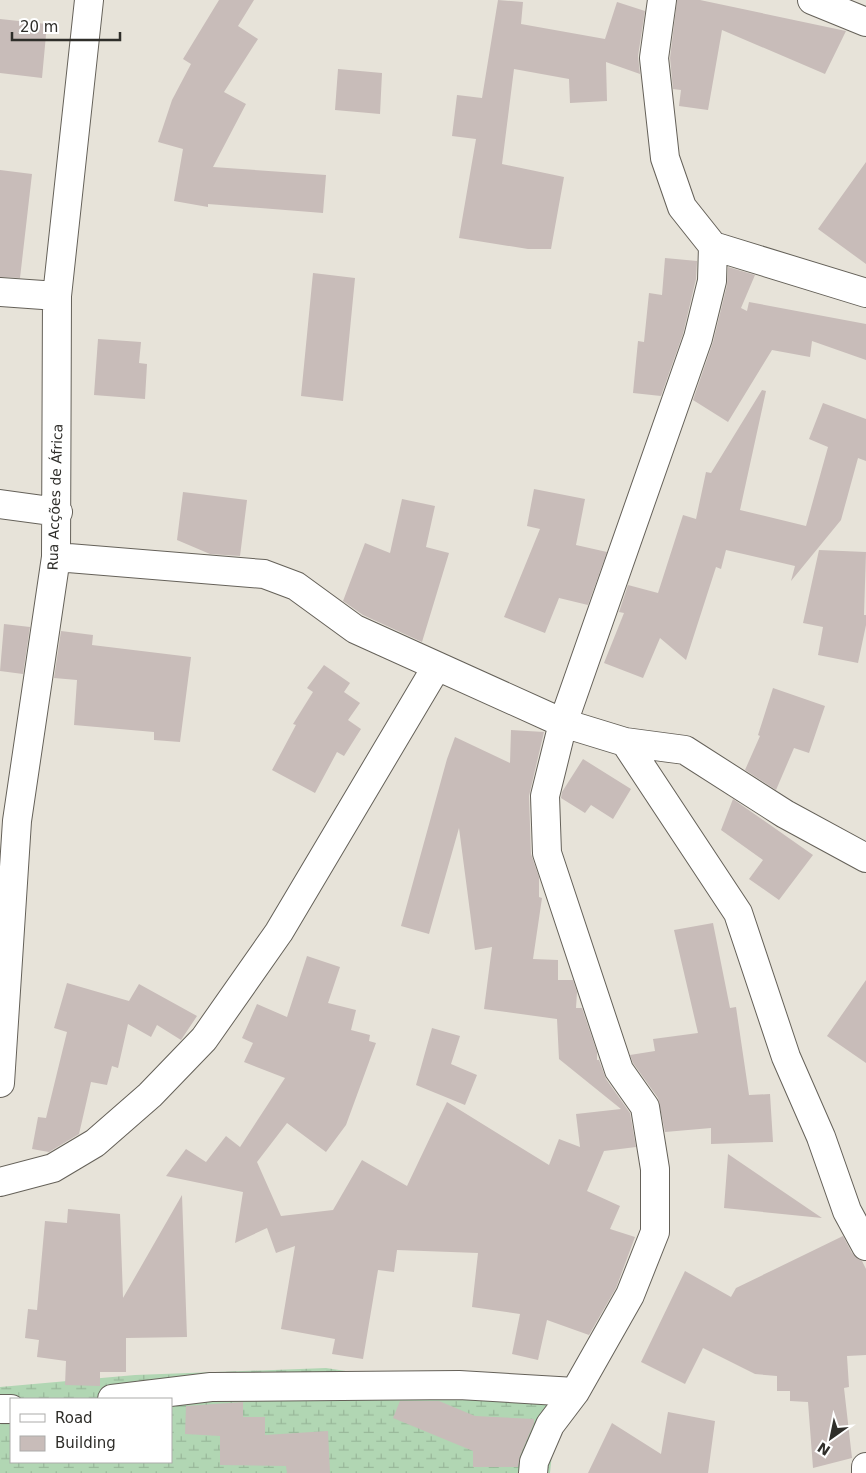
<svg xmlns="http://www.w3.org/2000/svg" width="866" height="1473" font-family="'DejaVu Sans',sans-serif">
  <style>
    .wetland { fill: url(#wetland-marsh); fill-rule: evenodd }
    .building { fill: #c8bcb9 }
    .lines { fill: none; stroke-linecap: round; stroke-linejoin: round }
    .minor-casing { stroke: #656159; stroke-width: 30 }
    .minor { stroke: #fff; stroke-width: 28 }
    .labels { text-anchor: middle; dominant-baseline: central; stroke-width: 4; stroke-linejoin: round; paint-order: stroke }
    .street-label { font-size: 14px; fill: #2f2e2a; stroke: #fff }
  </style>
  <defs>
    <pattern id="wetland-marsh" width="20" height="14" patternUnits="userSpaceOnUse" patternTransform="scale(1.25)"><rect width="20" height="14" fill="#b1d6b3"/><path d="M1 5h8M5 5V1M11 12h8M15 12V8" fill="none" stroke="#99b89a"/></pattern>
  </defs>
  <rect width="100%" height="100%" fill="#e7e3d9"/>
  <path class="wetland" d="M 326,1368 L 557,1403 L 550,1473 L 0,1473 L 0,1387 L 135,1375 ZM 11,1399 L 171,1399 L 171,1462 L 11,1462 Z"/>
  <path class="building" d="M 219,0 L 254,0 L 238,26 L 258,39 L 224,92 L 246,104 L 213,167 L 326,175 L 323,213 L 208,204 L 208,207 L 174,201 L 183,149 L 158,142 L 172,100 L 191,64 L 183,59 Z
    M 498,0 L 523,2 L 521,24 L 605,39 L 617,2 L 645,11 L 638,56 L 640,74 L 606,62 L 607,101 L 570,103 L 569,79 L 514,69 L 502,164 L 564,177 L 551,249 L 528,249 L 459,238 L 476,139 L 452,136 L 457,95 L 482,98 Z
    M 677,0 L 700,0 L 846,31 L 825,74 L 722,30 L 708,110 L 679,106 L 681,90 L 673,89 L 670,58 Z
    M 0,19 L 47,24 L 42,78 L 0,73 Z
    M 338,69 L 382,73 L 380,114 L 335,110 Z
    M 866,162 L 866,264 L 818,229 Z
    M 0,170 L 32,174 L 20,278 L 0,277 Z
    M 665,258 L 697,261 L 696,279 L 683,334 L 661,396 L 633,393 L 638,341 L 644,342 L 649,293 L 662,295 Z
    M 728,267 L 755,275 L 741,308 L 747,311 L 749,302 L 866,324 L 866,360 L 812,341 L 810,357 L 772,350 L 728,422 L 693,400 L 713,342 L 727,285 Z
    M 313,273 L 355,278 L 343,401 L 301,396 Z
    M 98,339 L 141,342 L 139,363 L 147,364 L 145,399 L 94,395 Z
    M 762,390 L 766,391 L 740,510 L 806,526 L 828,447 L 809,439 L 823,403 L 866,419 L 866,461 L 858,458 L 841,520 L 791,581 L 795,566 L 726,550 L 721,569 L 716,567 L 686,660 L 660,638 L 643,678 L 604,663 L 624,613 L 619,612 L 628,585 L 658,593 L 683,515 L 696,519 L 706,472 L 711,473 Z
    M 534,489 L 585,499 L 576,545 L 607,552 L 588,605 L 559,598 L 545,633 L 504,617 L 540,529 L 527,526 Z
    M 183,492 L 247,500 L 240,556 L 210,554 L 177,540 Z
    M 402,499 L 435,506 L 426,547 L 449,553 L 422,642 L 363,615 L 343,601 L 365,543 L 390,553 Z
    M 819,550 L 866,552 L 864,615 L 866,615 L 866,625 L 858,663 L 818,655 L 823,627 L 803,623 Z
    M 4,624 L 30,627 L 23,674 L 0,671 Z
    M 61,631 L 93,635 L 92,645 L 191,657 L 180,742 L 154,740 L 154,732 L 74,725 L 77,680 L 54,678 Z
    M 324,665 L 350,683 L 344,692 L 360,703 L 348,720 L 361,729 L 344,756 L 337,752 L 315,793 L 272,770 L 296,725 L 293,724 L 313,692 L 307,688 Z
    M 773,688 L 825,706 L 809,753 L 794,748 L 776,790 L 745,770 L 760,736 L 758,735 Z
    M 511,730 L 544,732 L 529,796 L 531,854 L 539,877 L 539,897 L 542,898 L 533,959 L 558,960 L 558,980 L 573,980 L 577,992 L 576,1008 L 582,1008 L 597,1052 L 597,1060 L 599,1060 L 606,1079 L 630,1113 L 636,1147 L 604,1151 L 587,1191 L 620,1206 L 610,1229 L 635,1237 L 616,1288 L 589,1335 L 547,1320 L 538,1360 L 512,1354 L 520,1314 L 472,1307 L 478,1253 L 397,1250 L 394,1272 L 378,1270 L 363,1359 L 332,1354 L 335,1339 L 281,1329 L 295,1246 L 276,1253 L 267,1228 L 235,1243 L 243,1192 L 166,1176 L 186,1149 L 206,1162 L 226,1136 L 240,1147 L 285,1078 L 244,1062 L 253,1043 L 242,1038 L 257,1004 L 287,1017 L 307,956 L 340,967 L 328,1003 L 356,1010 L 351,1030 L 370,1035 L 369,1041 L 376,1043 L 346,1125 L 326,1152 L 287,1123 L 257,1162 L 281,1216 L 333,1210 L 362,1160 L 407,1186 L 447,1102 L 549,1165 L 559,1139 L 580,1147 L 576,1114 L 621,1109 L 559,1059 L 557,1019 L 484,1009 L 492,947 L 475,950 L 459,828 L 429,934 L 401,926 L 447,759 L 455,737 L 510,763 Z
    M 583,759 L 631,789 L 613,819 L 591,805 L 585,813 L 561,798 L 562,792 Z
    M 733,799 L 813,855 L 779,900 L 749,879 L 763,860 L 721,830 Z
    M 713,923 L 730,1008 L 736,1007 L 749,1095 L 770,1094 L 773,1142 L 711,1144 L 711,1128 L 665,1132 L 658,1098 L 633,1063 L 630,1055 L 655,1051 L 653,1039 L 698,1033 L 674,930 Z
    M 866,980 L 866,1063 L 827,1036 Z
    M 67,983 L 129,1001 L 139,984 L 197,1016 L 181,1040 L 157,1025 L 151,1037 L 128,1024 L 118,1068 L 112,1066 L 107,1085 L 91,1082 L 79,1134 L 49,1152 L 32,1149 L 38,1117 L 46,1118 L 67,1032 L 54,1028 Z
    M 432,1028 L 460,1036 L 451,1064 L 477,1075 L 465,1105 L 416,1085 Z
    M 728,1154 L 822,1218 L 724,1208 Z
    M 182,1195 L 187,1337 L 126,1338 L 126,1372 L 100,1372 L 100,1386 L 65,1385 L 66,1361 L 37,1357 L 39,1340 L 25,1338 L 28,1309 L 37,1310 L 45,1221 L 67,1223 L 68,1209 L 120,1214 L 123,1298 Z
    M 843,1236 L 852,1253 L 862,1261 L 866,1269 L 866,1355 L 847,1356 L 849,1387 L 844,1388 L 852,1458 L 813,1468 L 808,1402 L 790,1401 L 790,1391 L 777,1391 L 777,1376 L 755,1374 L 703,1348 L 685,1384 L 641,1362 L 685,1271 L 731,1297 L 736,1288 Z
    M 400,1401 L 439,1401 L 475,1416 L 534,1419 L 534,1423 L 520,1456 L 518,1467 L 473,1467 L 473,1451 L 393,1418 Z
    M 243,1402 L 243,1417 L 265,1417 L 265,1435 L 328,1431 L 330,1473 L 287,1473 L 286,1466 L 220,1465 L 220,1436 L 185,1434 L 186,1406 Z
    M 668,1412 L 715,1421 L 708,1473 L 588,1473 L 612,1423 L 661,1454 Z"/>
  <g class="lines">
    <g class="minor-casing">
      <path id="minor" d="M 812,0 L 866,22
        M 713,246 L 866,293
        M 0,292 L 57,296
        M 0,504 L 58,512
        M 56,557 L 264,574 L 296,586 L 355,629 L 563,723 L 625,742 L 685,750 L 785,814 L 866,858
        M 625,742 L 738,913 L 786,1057 L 821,1137 L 847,1211 L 866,1246
        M 0,1083 L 17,821 L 56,557 L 57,296 L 89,0
        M 0,1182 L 53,1168 L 95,1143 L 150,1095 L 204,1039 L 279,932 L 437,666
        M 112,1399 L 211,1387 L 459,1385 L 575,1392
        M 0,1409 L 11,1409
        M 533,1473 L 534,1462 L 550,1425 L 575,1392 L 630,1295 L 655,1232 L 655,1169 L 645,1107 L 619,1070 L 547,853 L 545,796 L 563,723 L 698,338 L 712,281 L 713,246 L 682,207 L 665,158 L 654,58 L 662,0
        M 866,1473 L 866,1467"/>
    </g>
    <use href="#minor" class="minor"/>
  </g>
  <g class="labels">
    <g class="street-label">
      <text transform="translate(55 497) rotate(-88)">Rua Acções de África</text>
    </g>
  </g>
  <rect x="10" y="1398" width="162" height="65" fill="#ffffff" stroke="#acabaa"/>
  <rect x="20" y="1414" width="25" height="8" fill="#ffffff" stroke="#acabaa"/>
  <text x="55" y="1423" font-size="15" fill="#2f2e2a">Road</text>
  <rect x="20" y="1436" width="25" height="15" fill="#c8bcb9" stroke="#acabaa"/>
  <text x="55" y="1448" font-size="15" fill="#2f2e2a">Building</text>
  <g transform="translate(831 1438) rotate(213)" stroke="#ffffff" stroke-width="4" paint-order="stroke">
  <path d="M0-4L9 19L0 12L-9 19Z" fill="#2f2e2a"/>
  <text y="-8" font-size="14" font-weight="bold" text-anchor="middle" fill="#2f2e2a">N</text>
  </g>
  <path d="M12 32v8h108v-8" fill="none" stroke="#2f2e2a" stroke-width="2.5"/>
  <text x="20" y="32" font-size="15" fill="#2f2e2a" stroke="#ffffff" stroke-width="4" paint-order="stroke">20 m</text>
</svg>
